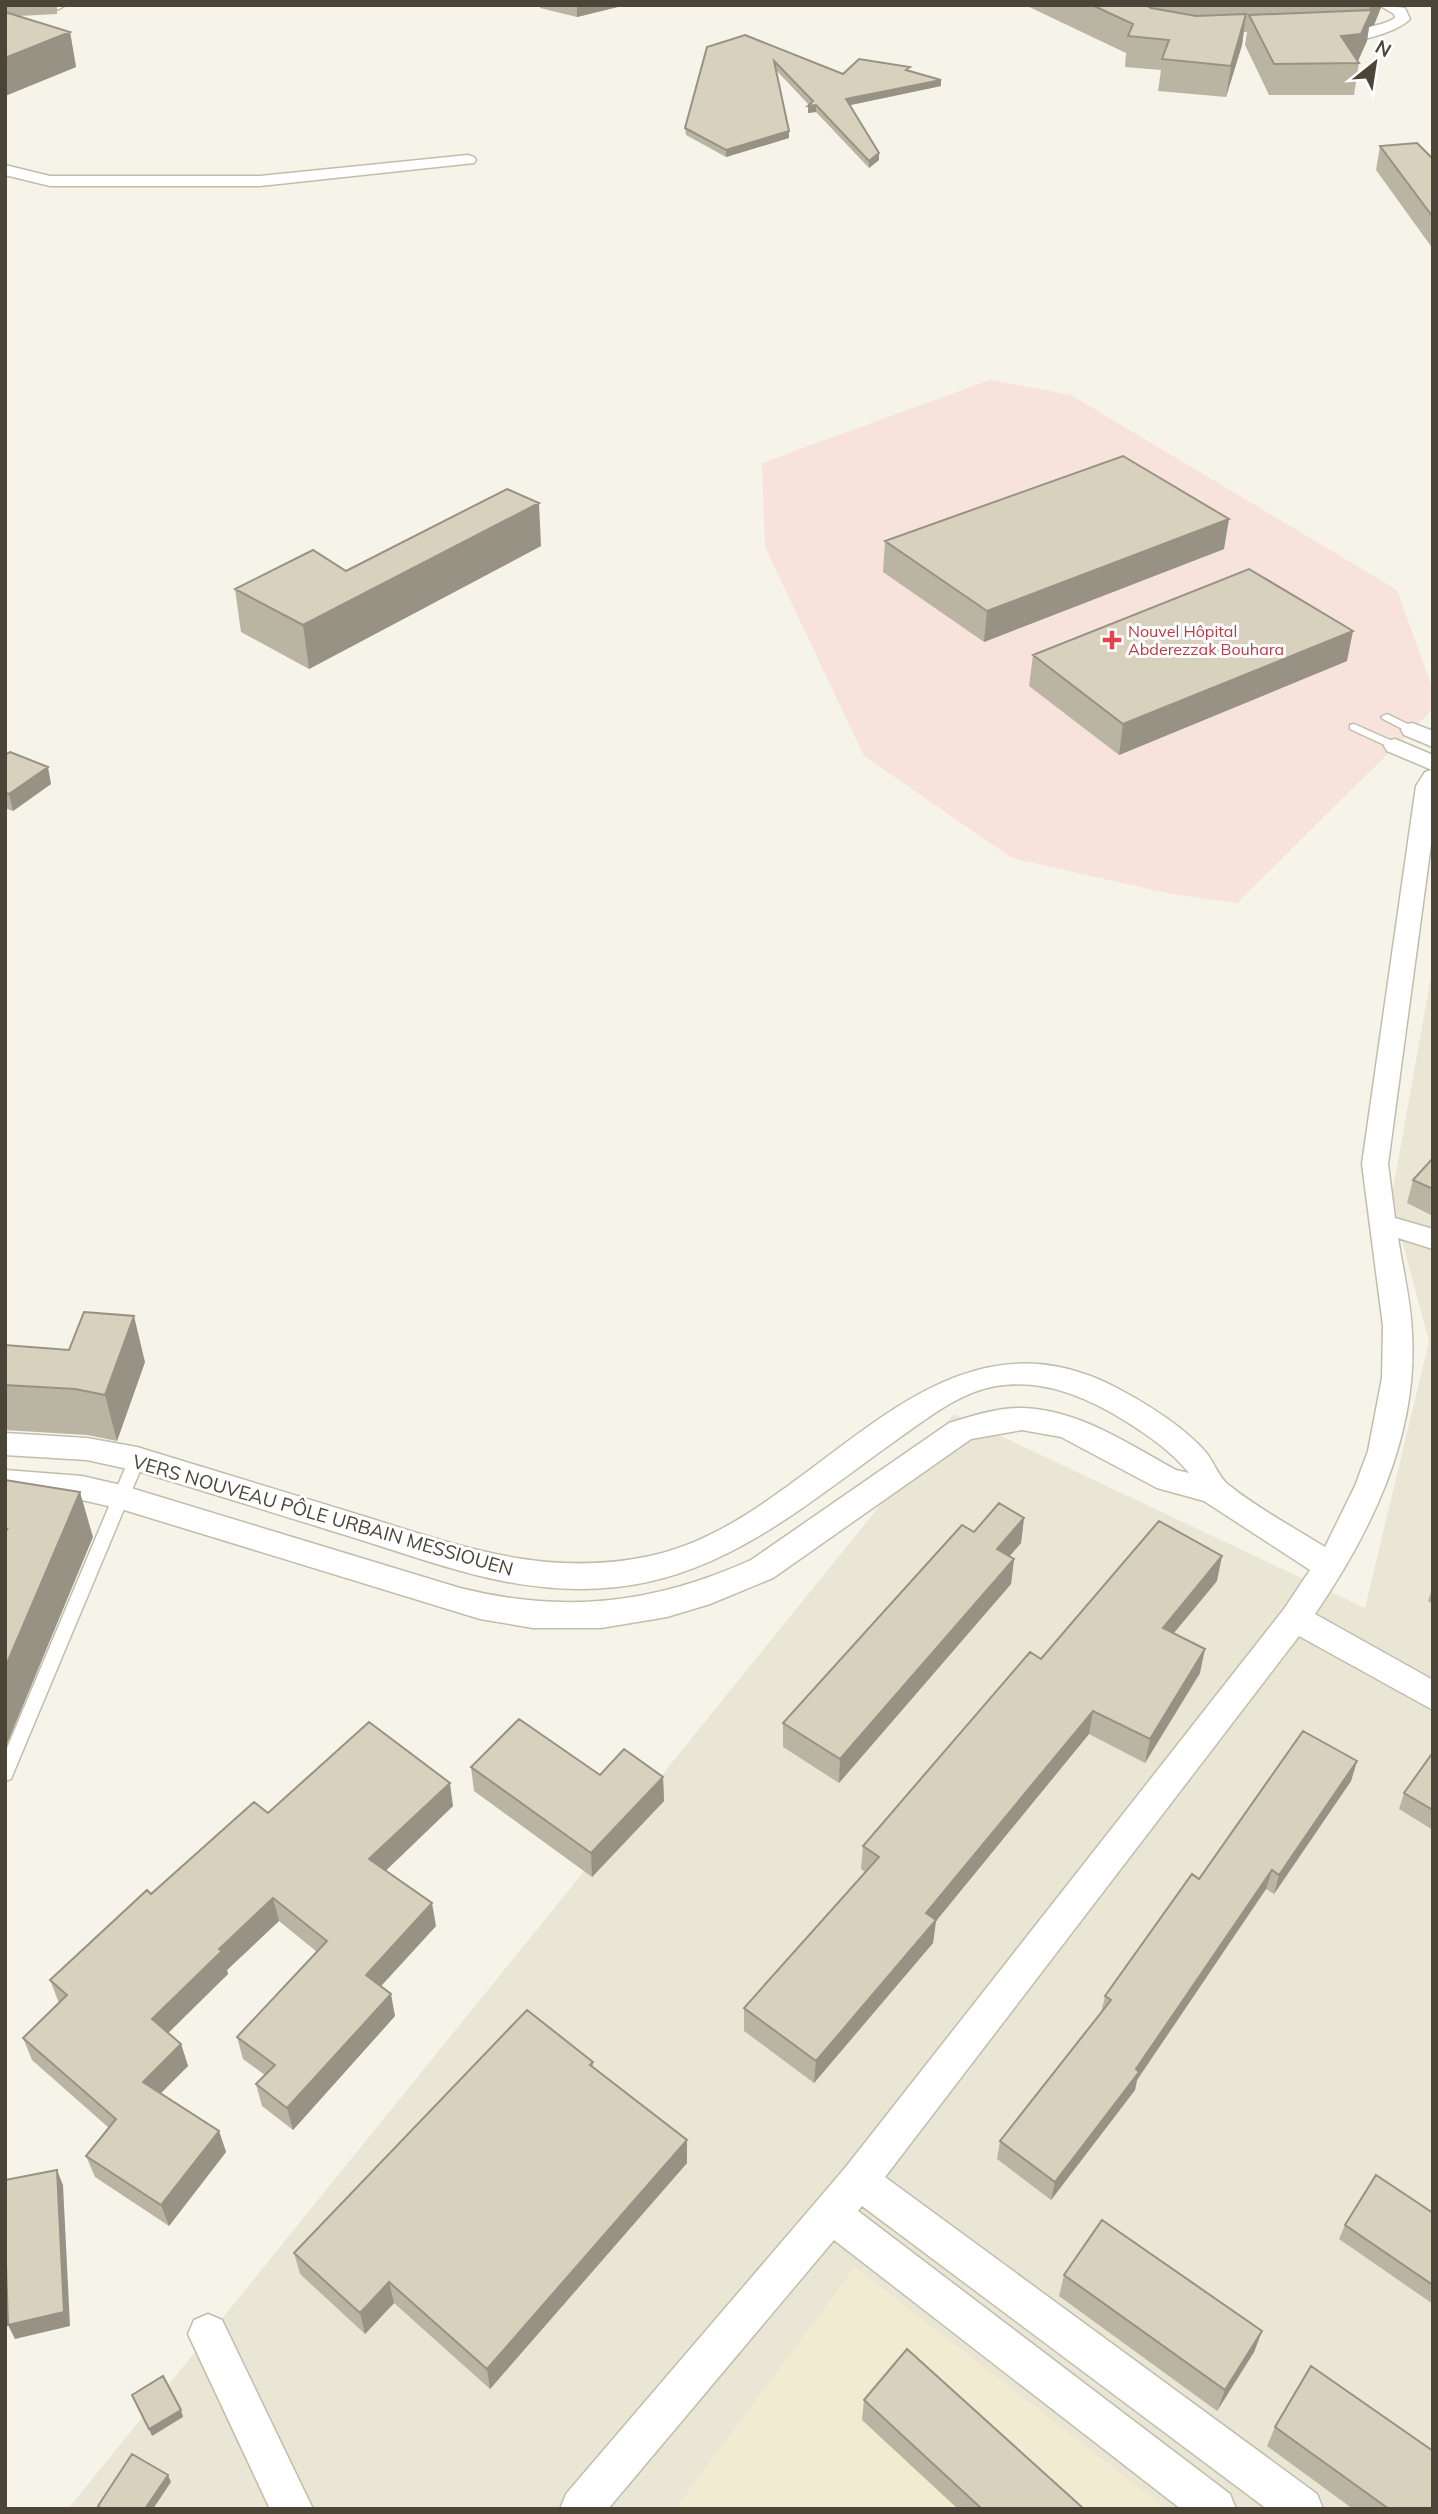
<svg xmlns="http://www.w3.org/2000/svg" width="1438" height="2514" font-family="Mulish,sans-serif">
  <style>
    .residential { fill: #eae6d6 }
    .education { fill: #f0ebd1 }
    .medical { fill: #f7e3db }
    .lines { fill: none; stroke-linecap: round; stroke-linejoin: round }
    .lane-casing { stroke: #c2bdaa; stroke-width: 3 }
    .street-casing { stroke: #c2bdaa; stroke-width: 3 }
    .lane { fill: #fff; fill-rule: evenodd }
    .street { fill: #fff; fill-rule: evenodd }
    .wall { fill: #bab4a3 }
    .shaded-wall { fill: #979284 }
    .building { fill: #d8d1bd; stroke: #979284; stroke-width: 2 }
    .health-dot { fill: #e0444e; stroke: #fff; stroke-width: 2.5 }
    .labels { text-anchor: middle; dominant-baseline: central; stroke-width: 6; stroke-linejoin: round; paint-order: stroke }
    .far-health-label { font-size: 16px; fill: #be3a42; stroke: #fff; text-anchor: start }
    .street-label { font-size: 19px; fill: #4a4536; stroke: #fff }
  </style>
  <rect width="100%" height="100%" fill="#f6f3e9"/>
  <path class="residential" d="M 1433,966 L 1433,2509 L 68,2509 L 954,1414 L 1365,1608 L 1429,1341 L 1391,1200 Z"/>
  <path class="education" d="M 855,2267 L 1166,2509 L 675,2509 Z"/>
  <path class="medical" d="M 990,380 L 1071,395 L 1397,590 L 1433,690 L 1433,709 L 1237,903 L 1171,894 L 1012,858 L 864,756 L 765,547 L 762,463 Z"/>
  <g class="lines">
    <g class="lane-casing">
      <path id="lane" d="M 1387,714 L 1416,728 L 1418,730 L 1416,732 L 1408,732 L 1383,719 L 1381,717 Z
        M 1354,724 L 1399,744 L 1401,746 L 1395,749 L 1391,748 L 1350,729 L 1350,725 Z
        M 137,1453 L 142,1455 L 145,1459 L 13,1774 L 11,1779 L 5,1781 L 5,1753 L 129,1459 L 132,1455 Z"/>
    </g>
    <g class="street-casing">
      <path id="street" d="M 5,5 L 66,5 L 59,9 L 5,10 Z
        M 1379,5 L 1405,8 L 1410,19 C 1397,33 1340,50 1325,37 C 1334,29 1374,31 1395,18 L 1394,14 Z
        M 468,155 L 474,157 L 476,160 L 474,163 L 260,186 L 50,186 L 5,175 L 5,165 L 50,176 L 260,176 Z
        M 1412,723 L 1433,731 L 1433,747 L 1404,735 L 1401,730 L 1404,725 Z
        M 1395,739 L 1433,755 L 1433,829 L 1388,1164 L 1395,1218 L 1433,1229 L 1433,1249 L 1398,1238 C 1403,1270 1411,1302 1412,1333 C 1418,1437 1371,1532 1315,1614 L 1433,1680 L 1433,1710 L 1299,1636 L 885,2177 L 1317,2494 L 1323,2509 L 1267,2509 L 862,2206 L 858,2211 L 1230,2494 L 1236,2509 L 1181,2509 L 834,2240 L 608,2509 L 560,2509 L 566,2494 L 845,2168 L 1284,1609 L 1310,1570 L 1204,1501 L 1157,1488 L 1061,1437 L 1022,1430 L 971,1439 L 773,1578 L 710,1604 L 667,1617 L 601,1628 L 533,1628 L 480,1619 L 121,1509 L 82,1500 L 5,1494 L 5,1470 L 82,1476 L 121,1485 L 460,1588 C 564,1614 653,1604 751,1560 L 949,1423 C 972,1416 999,1407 1023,1408 C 1080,1410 1128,1444 1176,1470 L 1189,1473 C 1169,1448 1139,1429 1112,1413 C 1076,1393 1038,1379 996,1386 C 957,1393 927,1419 895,1441 C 809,1502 727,1575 617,1587 C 521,1597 448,1567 358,1539 C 284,1516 211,1493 137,1471 L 87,1460 L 5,1455 L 5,1433 L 87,1438 L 137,1447 C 209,1469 281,1491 353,1513 C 454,1544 543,1579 650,1556 C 817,1521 927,1289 1117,1388 C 1147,1404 1180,1424 1203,1449 C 1214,1460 1218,1478 1230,1486 C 1259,1509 1293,1527 1325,1547 L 1355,1486 L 1368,1451 L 1382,1378 L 1383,1326 L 1362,1164 L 1416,786 L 1425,772 L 1432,770 L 1387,751 L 1384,746 L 1387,741 Z
        M 208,2314 L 222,2320 L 313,2509 L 270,2509 L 188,2334 L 194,2320 Z"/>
    </g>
    <use href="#lane" class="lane"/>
    <use href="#street" class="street"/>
  </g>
  <path class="wall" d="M 5,5 L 57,5 L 57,14 L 19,16 L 70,32 L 76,67 L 5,96 Z
    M 540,5 L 626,5 L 577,17 L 540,8 Z
    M 1025,5 L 1382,5 L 1374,25 L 1369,27 L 1367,41 L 1358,61 L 1359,63 L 1354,95 L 1269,95 L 1245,45 L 1247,32 L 1244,32 L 1242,45 L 1226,97 L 1158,91 L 1161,70 L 1125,67 L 1126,53 Z
    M 707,47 L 843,74 L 910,71 L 941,80 L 941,86 L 850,105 L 879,160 L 869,168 L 816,112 L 808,113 L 808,106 L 809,105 L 776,70 L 789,131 L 789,138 L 726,157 L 686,135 L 685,128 Z
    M 1380,146 L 1433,159 L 1433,249 L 1376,170 Z
    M 885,541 L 1224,549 L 984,642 L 883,572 Z
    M 541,546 L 309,669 L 241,632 L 235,589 L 346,571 Z
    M 1033,655 L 1347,661 L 1119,755 L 1029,686 Z
    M 5,755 L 51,784 L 13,811 L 5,808 Z
    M 1433,1158 L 1433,1216 L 1407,1203 L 1413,1180 Z
    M 5,1345 L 145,1362 L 117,1441 L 87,1435 L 5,1430 Z
    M 1024,1518 L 1021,1543 L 1009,1556 L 1014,1559 L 1011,1584 L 839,1783 L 783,1747 L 783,1723 L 974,1532 Z
    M 1217,1581 L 1174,1633 L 1200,1673 L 1145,1763 L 1089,1734 L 936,1921 L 933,1943 L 814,2083 L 744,2031 L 744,2008 L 865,1872 L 861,1869 L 863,1846 L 1041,1659 Z
    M 1433,1585 L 1433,1604 L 1428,1601 Z
    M 1433,1756 L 1433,1830 L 1399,1809 L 1404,1793 Z
    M 1357,1761 L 1351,1781 L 1274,1894 L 1266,1889 L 1137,2080 L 1135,2090 L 1051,2200 L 997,2159 L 1000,2141 L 1101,2013 L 1105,1996 L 1199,1879 Z
    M 471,1767 L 600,1775 L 663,1777 L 664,1801 L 592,1877 L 474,1791 Z
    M 453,1806 L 385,1871 L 436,1926 L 381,1986 L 395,2016 L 293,2130 L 262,2106 L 256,2084 L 265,2075 L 243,2059 L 237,2037 L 317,1952 L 279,1921 L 227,1970 L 228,1974 L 168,2033 L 181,2044 L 188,2066 L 161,2093 L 219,2131 L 226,2152 L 169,2226 L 95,2177 L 86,2156 L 109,2128 L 32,2060 L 23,2038 L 59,2003 L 50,1980 L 151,1894 L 268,1813 Z
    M 593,2062 L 593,2067 L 687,2163 L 490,2389 L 394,2303 L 365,2334 L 300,2274 L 294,2253 Z
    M 1433,2213 L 1433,2304 L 1339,2239 L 1345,2225 Z
    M 1064,2275 L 1262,2331 L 1254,2352 L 1217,2411 L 1059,2296 Z
    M 864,2400 L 1084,2509 L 958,2509 L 862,2420 Z
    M 1275,2427 L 1433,2509 L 1353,2509 L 1267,2446 Z"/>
  <path class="shaded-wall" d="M 577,5 L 626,5 L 577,17 Z
    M 1370,5 L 1382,5 L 1374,25 L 1369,27 L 1367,41 L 1356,65 L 1341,36 L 1368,19 Z
    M 1246,14 L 1242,45 L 1226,97 L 1231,66 Z
    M 70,32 L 76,67 L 5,96 L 5,58 Z
    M 941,80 L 941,86 L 846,106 L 846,99 Z
    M 816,105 L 816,112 L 808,113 L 808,106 Z
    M 789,131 L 789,138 L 726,157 L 726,150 Z
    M 879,153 L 879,160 L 869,168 L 869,161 Z
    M 539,503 L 541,546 L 309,669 L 303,625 Z
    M 1229,519 L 1224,549 L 984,642 L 987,611 Z
    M 1353,631 L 1347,661 L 1119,755 L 1123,724 Z
    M 48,767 L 51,784 L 13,811 L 9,794 Z
    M 134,1316 L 145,1362 L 117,1441 L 105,1395 Z
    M 80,1492 L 93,1537 L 5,1749 L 5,1668 Z
    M 1024,1518 L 1021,1543 L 994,1574 L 997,1549 Z
    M 1222,1556 L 1217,1581 L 1158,1652 L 1163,1628 Z
    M 1014,1559 L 1011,1584 L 839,1783 L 840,1759 Z
    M 1205,1649 L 1200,1673 L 1145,1763 L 1150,1739 Z
    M 1093,1711 L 1089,1734 L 936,1921 L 933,1943 L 814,2083 L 816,2061 L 926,1913 Z
    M 1357,1761 L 1351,1781 L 1274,1894 L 1279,1875 Z
    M 663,1777 L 664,1801 L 592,1877 L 591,1853 Z
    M 450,1783 L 453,1806 L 373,1883 L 369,1859 Z
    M 1272,1870 L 1266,1889 L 1137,2080 L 1135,2090 L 1051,2200 L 1055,2182 L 1136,2069 Z
    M 273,1898 L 279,1921 L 227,1970 L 228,1974 L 159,2042 L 152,2019 L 219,1949 Z
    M 432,1903 L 436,1926 L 370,1998 L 366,1975 Z
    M 391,1994 L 395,2016 L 293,2130 L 287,2108 Z
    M 181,2044 L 188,2066 L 150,2104 L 143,2082 Z
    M 219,2131 L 226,2152 L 169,2226 L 161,2205 Z
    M 687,2140 L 687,2163 L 490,2389 L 487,2369 Z
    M 57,2170 L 63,2185 L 70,2326 L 15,2339 L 8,2325 Z
    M 389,2282 L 394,2303 L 365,2334 L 360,2313 Z
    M 1262,2331 L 1254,2352 L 1217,2411 L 1225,2390 Z
    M 181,2410 L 183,2417 L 152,2436 L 149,2429 Z
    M 168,2475 L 171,2482 L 153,2509 L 145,2509 Z"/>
  <path class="building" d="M 1092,5 L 1146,5 L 1151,8 L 1196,16 L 1246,14 L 1231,66 L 1162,59 L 1169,40 L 1128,36 L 1133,24 Z
    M 1372,10 L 1361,34 L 1341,36 L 1359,63 L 1274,64 L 1249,15 Z
    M 5,12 L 70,32 L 5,58 Z
    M 745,35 L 843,74 L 859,59 L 910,67 L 906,70 L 941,80 L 846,99 L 879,153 L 869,161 L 816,105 L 808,106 L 813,101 L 774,61 L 789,131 L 726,150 L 685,128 L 707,47 Z
    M 1417,143 L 1433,159 L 1433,217 L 1380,146 Z
    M 1123,456 L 1229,519 L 987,611 L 885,541 Z
    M 507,489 L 539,503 L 303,625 L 235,589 L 313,550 L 346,571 Z
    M 1249,569 L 1353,631 L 1123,724 L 1033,655 Z
    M 10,752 L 48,767 L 9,794 L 5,793 L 5,755 Z
    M 1433,1158 L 1433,1189 L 1413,1180 Z
    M 84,1312 L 134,1316 L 105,1395 L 75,1389 L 5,1385 L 5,1345 L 69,1350 Z
    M 5,1480 L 80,1492 L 5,1668 L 5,1532 L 7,1529 L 5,1529 Z
    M 999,1503 L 1024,1518 L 997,1549 L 1014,1559 L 840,1759 L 783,1723 L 962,1525 L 974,1532 Z
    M 1159,1521 L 1222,1556 L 1163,1628 L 1205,1649 L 1150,1739 L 1093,1711 L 926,1913 L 936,1920 L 816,2061 L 744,2008 L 879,1857 L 863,1846 L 1030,1652 L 1041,1659 Z
    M 519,1719 L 600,1775 L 624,1749 L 663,1777 L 591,1853 L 471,1767 Z
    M 369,1722 L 450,1783 L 369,1859 L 432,1903 L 366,1975 L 391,1994 L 287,2108 L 256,2084 L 275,2065 L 237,2037 L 327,1941 L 273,1898 L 219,1949 L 222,1951 L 152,2019 L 181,2044 L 143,2082 L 219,2131 L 161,2205 L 86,2156 L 116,2119 L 23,2038 L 67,1995 L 50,1980 L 147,1890 L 151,1894 L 254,1802 L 268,1813 Z
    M 1303,1731 L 1357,1761 L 1279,1875 L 1272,1870 L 1136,2069 L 1139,2072 L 1055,2182 L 1000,2141 L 1111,2000 L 1105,1996 L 1192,1874 L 1199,1879 Z
    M 1431,1755 L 1433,1756 L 1433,1810 L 1404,1793 Z
    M 527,2010 L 593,2062 L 590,2065 L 687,2140 L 487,2369 L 389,2282 L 360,2313 L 294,2253 Z
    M 57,2170 L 64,2312 L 8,2325 L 5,2235 L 5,2180 Z
    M 1376,2175 L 1433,2213 L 1433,2285 L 1345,2225 Z
    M 1102,2220 L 1262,2331 L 1225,2390 L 1064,2275 Z
    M 907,2349 L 1084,2509 L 982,2509 L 864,2400 Z
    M 1311,2366 L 1433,2451 L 1433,2509 L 1389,2509 L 1275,2427 Z
    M 163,2376 L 181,2410 L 149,2429 L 132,2395 Z
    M 132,2454 L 168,2475 L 145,2509 L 102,2509 L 98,2506 Z"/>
  <path class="health-dot" d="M1108.5 629.5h7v7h7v7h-7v7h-7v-7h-7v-7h7z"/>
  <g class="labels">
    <g class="far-health-label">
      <text x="1128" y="631">Nouvel Hôpital<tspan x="1128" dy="18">Abderezzak Bouhara</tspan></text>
    </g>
    <g class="street-label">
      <text transform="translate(323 1515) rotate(16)">VERS NOUVEAU PÔLE URBAIN MESSIOUEN</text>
    </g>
  </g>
  <rect width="1438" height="2514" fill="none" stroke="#4a4536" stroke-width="14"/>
  <g transform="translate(1375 63) rotate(30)" stroke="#ffffff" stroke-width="5" paint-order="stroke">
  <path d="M0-5L12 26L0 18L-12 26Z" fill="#4a4536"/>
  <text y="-10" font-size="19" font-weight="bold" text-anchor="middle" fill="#4a4536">N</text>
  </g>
</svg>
